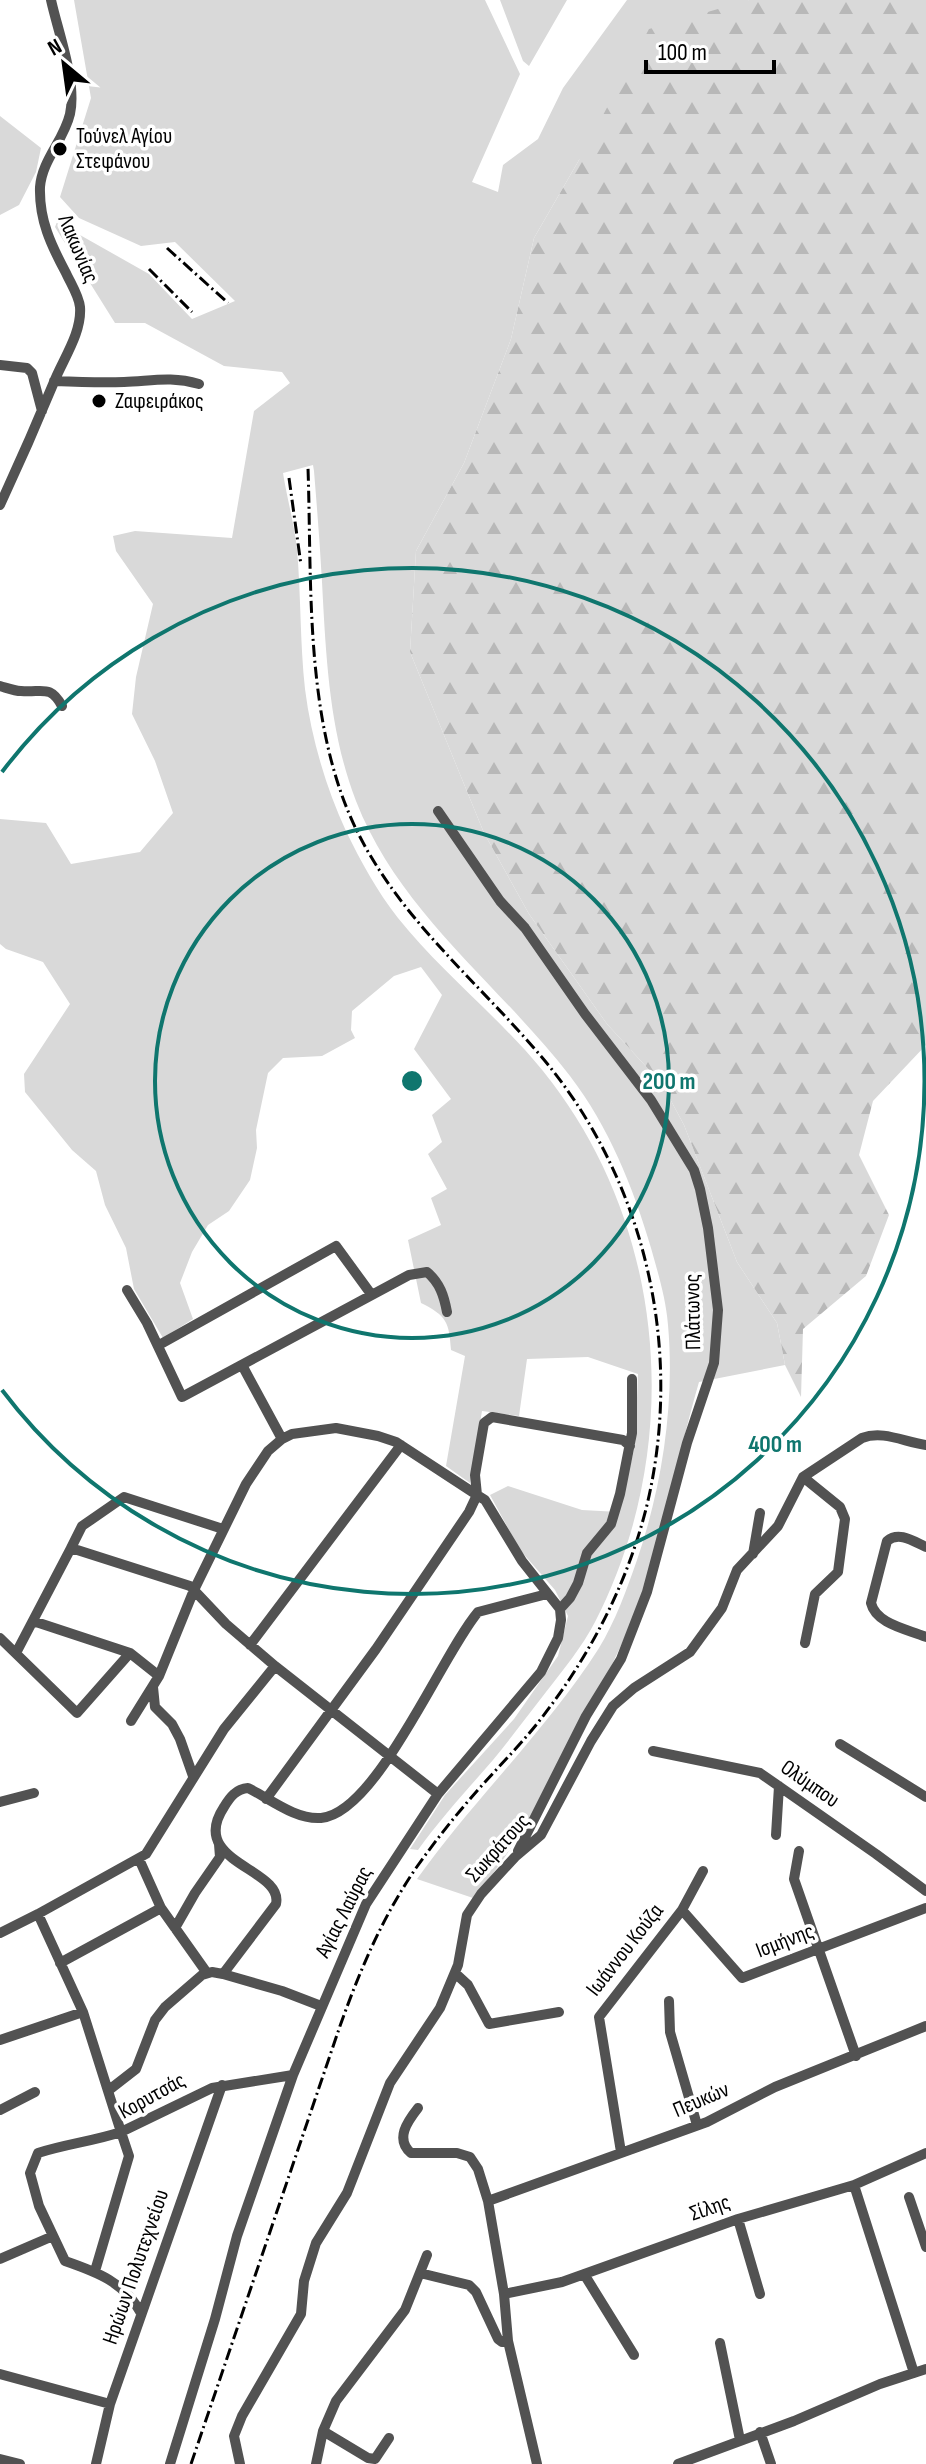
<svg xmlns="http://www.w3.org/2000/svg" width="926" height="2464" font-family="'Sofia Sans Condensed',sans-serif">
  <style>
    .green { fill: #d9d9d9 }
    .forest { fill: url(#forest-firs) }
    .lines { fill: none; stroke-linecap: round; stroke-linejoin: round }
    .minor { stroke: #525252; stroke-width: 10 }
    .rail { stroke: #000; stroke-width: 3; stroke-dasharray: 12 4 2 4; stroke-linecap: butt }
    .ring { fill: none; stroke: #0f766e; stroke-width: 4 }
    .poi-dot { fill: #000; stroke: #fff; stroke-width: 3 }
    .labels { text-anchor: middle; dominant-baseline: central; stroke-width: 7; stroke-linejoin: round; paint-order: stroke }
    .poi-label { font-size: 22px; fill: #000; stroke: #fff; text-anchor: start }
    .street-label { font-size: 22px; fill: #000; stroke: #fff }
    .centre { fill: #0f766e; stroke: #fff; stroke-width: 4 }
    .ring-label { font-size: 24px; text-anchor: middle; font-weight: bold; fill: #0f766e; stroke: #fff; stroke-width: 7; stroke-linejoin: round; paint-order: stroke }
  </style>
  <defs>
    <pattern id="forest-firs" width="22" height="20" patternUnits="userSpaceOnUse" patternTransform="scale(2)"><rect width="22" height="20" fill="#d9d9d9"/><path d="M5 1l3.5 6h-7zM16 11l3.5 6h-7z" fill="#b8b8b8"/></pattern>
  </defs>
  <rect width="100%" height="100%" fill="#fff"/>
  <path class="green" d="M 74,0 L 485,0 L 520,74 L 472,182 L 498,192 L 503,165 L 538,139 L 563,88 L 627,0 L 749,0 L 579,160 L 534,238 L 511,339 L 464,463 L 416,551 L 410,652 L 484,833 L 529,914 L 607,1024 L 662,1084 L 684,1125 L 737,1262 L 777,1323 L 785,1365 L 699,1382 C 679,1450 667,1521 644,1589 C 625,1643 598,1693 571,1743 C 541,1799 515,1850 473,1898 L 417,1879 C 474,1799 546,1731 599,1648 C 615,1622 627,1589 637,1560 C 662,1487 675,1403 668,1325 C 666,1299 658,1273 651,1248 C 633,1187 609,1127 570,1076 C 499,984 399,912 356,801 C 329,731 326,656 322,582 C 320,545 317,508 314,471 L 313,465 L 283,473 C 287,498 294,523 297,549 C 301,596 300,643 305,689 C 311,737 326,788 346,831 C 361,862 377,891 398,918 C 442,973 499,1017 543,1071 C 668,1226 685,1447 595,1622 C 582,1647 563,1670 546,1692 C 528,1715 511,1738 493,1760 C 467,1790 441,1818 418,1850 L 410,1849 L 445,1795 L 514,1719 L 558,1656 L 568,1616 L 555,1590 L 520,1550 L 490,1495 L 508,1486 L 582,1510 L 619,1512 L 635,1446 L 638,1374 L 588,1357 L 527,1359 L 519,1416 L 482,1411 L 470,1483 L 446,1466 L 465,1356 L 451,1350 C 449,1322 447,1316 421,1303 L 408,1240 L 441,1225 L 431,1198 L 447,1189 L 428,1154 L 442,1142 L 432,1115 L 451,1099 L 414,1049 L 442,995 L 421,967 L 394,976 L 352,1011 L 351,1030 L 355,1038 L 322,1056 L 283,1058 L 268,1073 L 256,1130 L 257,1148 L 250,1180 L 229,1211 L 208,1225 L 192,1252 L 180,1283 L 193,1319 L 163,1338 L 134,1289 L 126,1248 L 105,1205 L 96,1171 L 72,1150 L 25,1092 L 24,1074 L 70,1004 L 43,962 L 6,949 L 0,944 L 0,819 L 46,823 L 71,864 L 140,852 L 173,813 L 155,761 L 132,714 L 136,677 L 153,604 L 116,551 L 113,536 L 135,531 L 232,538 L 254,411 L 290,383 L 282,372 L 224,366 L 145,323 L 115,323 L 55,227 L 57,222 L 149,274 L 192,319 L 235,301 L 175,242 L 141,246 L 79,218 L 60,197 L 91,98 Z
    M 500,0 L 567,0 L 529,66 L 523,61 Z
    M 0,116 L 41,148 L 36,172 L 19,205 L 0,215 Z"/>
  <path class="forest" d="M 749,0 L 926,0 L 926,1045 L 873,1101 L 859,1155 L 889,1215 L 866,1276 L 803,1329 L 801,1397 L 785,1365 L 777,1323 L 737,1262 L 684,1125 L 662,1084 L 607,1024 L 529,914 L 484,833 L 410,652 L 416,551 L 464,463 L 511,339 L 534,238 L 579,160 L 649,29 Z"/>
  <g class="lines">
    <path class="minor" d="M 0,365 L 27,368 L 32,373 L 42,411
      M 54,381 C 77,382 100,383 124,382 C 152,381 171,376 199,384
      M 0,505 C 19,464 37,423 54,382 C 63,359 82,333 80,307 C 79,296 71,284 66,273 C 51,245 39,220 40,187 C 42,160 64,140 70,114 C 77,82 58,32 51,0
      M 0,686 C 7,688 14,691 21,691 C 42,693 50,684 62,706
      M 438,811 L 500,901 L 525,928 L 585,1014 L 651,1100 L 694,1170 L 700,1189 L 708,1228 L 718,1310 L 714,1363 L 687,1443 L 647,1592 L 621,1659 L 586,1716 L 518,1851
      M 127,1290 L 147,1323 L 182,1397 L 409,1275 L 427,1272 C 440,1283 444,1296 447,1312
      M 159,1345 L 336,1246 L 371,1294
      M 242,1365 L 282,1439
      M 803,1477 L 840,1507 L 845,1519 L 838,1572 L 815,1594 L 805,1643
      M 926,1547 C 913,1541 899,1531 887,1541 L 871,1603 C 876,1624 907,1629 926,1637
      M 71,1548 L 82,1526 L 124,1497 L 223,1529
      M 753,1554 L 760,1513
      M 33,1621 L 130,1653 L 159,1676
      M 0,1638 L 77,1713 L 130,1653
      M 250,1645 L 401,1445
      M 16,1653 L 71,1548 L 190,1586 L 226,1624 L 275,1666 L 438,1794
      M 153,1687 L 155,1707 L 172,1724 L 180,1739 L 193,1776
      M 131,1721 L 159,1676 L 194,1590 L 246,1484 L 268,1451 L 282,1439 L 292,1434 L 336,1428 L 378,1436 L 396,1442 L 477,1495 L 485,1500 L 522,1561 L 560,1609
      M 840,1744 L 926,1797
      M 653,1751 L 760,1773 L 876,1854 L 926,1891
      M 266,1799 L 376,1649 L 469,1512 L 477,1495 L 475,1475 L 484,1423 L 492,1417 L 623,1440 L 630,1446
      M 0,1802 L 34,1793
      M 776,1835 L 779,1786
      M 799,1851 L 794,1879 L 856,2056
      M 139,1859 L 161,1908 L 207,1973
      M 682,1910 L 742,1978 L 926,1908
      M 38,1914 L 83,2012 L 121,2132 C 94,2141 66,2144 38,2153 L 30,2173 L 39,2206 L 65,2261 C 97,2272 124,2282 141,2313
      M 175,1928 L 195,1893 L 220,1857 L 219,1844
      M 0,1933 L 38,1914 L 146,1854 L 224,1729 L 275,1666
      M 60,1963 L 161,1908
      M 455,1973 L 468,1985 L 489,2024 L 559,2012
      M 223,1974 L 282,1991 L 321,2006
      M 669,2001 L 670,2032 L 697,2125
      M 0,2040 L 83,2012
      M 109,2090 L 136,2069 L 155,2020 L 165,2007 L 202,1975 L 212,1972 L 223,1974 L 276,1904 C 284,1868 187,1863 224,1807 C 230,1797 236,1789 248,1788 C 269,1798 295,1820 321,1818 C 377,1813 441,1656 478,1612 L 547,1594
      M 418,2108 C 407,2122 395,2139 411,2153 L 457,2153 L 470,2157 L 478,2169 L 488,2201 L 504,2294 L 508,2341 L 537,2464
      M 0,2110 L 35,2092
      M 621,2152 L 599,2017 L 682,1910 L 703,1871
      M 854,2185 L 914,2373
      M 909,2197 L 926,2247
      M 488,2201 L 707,2122 L 775,2087 L 926,2026
      M 738,2219 L 760,2294
      M 0,2259 L 53,2236
      M 95,2271 L 129,2156 L 121,2132 L 212,2088 L 293,2075
      M 420,2273 L 469,2285 L 476,2292 L 498,2339 L 502,2342 L 508,2341
      M 584,2274 L 634,2355
      M 504,2294 L 562,2282 L 738,2219 L 854,2185 L 926,2153
      M 720,2343 L 740,2440
      M 0,2374 L 110,2404
      M 323,2431 L 368,2458 L 375,2459 L 389,2438
      M 760,2432 L 771,2464
      M 0,2459 L 20,2464
      M 96,2464 L 110,2404 L 222,2085
      M 170,2464 L 215,2319 L 237,2236 L 293,2075 L 366,1904 L 438,1794 L 541,1672 L 558,1638 L 561,1620 L 560,1609 L 570,1598 L 578,1583 L 587,1553 L 611,1524 L 620,1494 L 632,1433 L 632,1379
      M 240,2464 L 234,2436 L 242,2416 L 301,2314 L 304,2281 L 316,2243 L 347,2193 L 390,2083 L 440,2008 L 458,1965 L 467,1915 L 481,1894 L 515,1857 L 541,1835 L 591,1741 L 613,1706 L 634,1688 L 690,1652 L 722,1608 L 737,1570 L 778,1526 L 803,1477 L 862,1438 C 883,1430 904,1442 926,1445
      M 316,2464 L 323,2431 L 336,2401 L 405,2310 L 427,2255
      M 678,2464 L 794,2421 L 880,2384 L 926,2369"/>
    <path class="rail" d="M 167,248 L 228,303
      M 149,269 L 192,312
      M 289,478 L 301,565
      M 191,2464 L 340,2026 C 360,1970 382,1918 416,1868 C 433,1844 451,1821 470,1799 C 493,1772 518,1748 540,1720 C 589,1657 626,1587 646,1509 C 685,1351 646,1179 540,1055 C 477,981 401,920 357,831 C 304,723 312,586 308,468"/>
  </g>
  <g class="ring">
    <circle cx="412" cy="1081" r="257"/>
    <path d="M2 772A513 513 0 1 1 2 1390"/>
  </g>
  <g class="poi-dot">
    <circle cx="60" cy="149" r="8"/>
    <circle cx="99" cy="401" r="8"/>
  </g>
  <g class="labels">
    <g class="poi-label">
      <text x="76" y="136">Τούνελ Αγίου<tspan x="76" dy="25">Στεφάνου</tspan></text>
      <text x="115" y="401">Ζαφειράκος</text>
    </g>
    <g class="street-label">
      <text transform="translate(78 249) rotate(67)">Λακωνίας</text>
      <text transform="translate(693 1312) rotate(-91)">Πλάτωνος</text>
      <text transform="translate(810 1784) rotate(35)">Ολύμπου</text>
      <text transform="translate(498 1848) rotate(-48)">Σωκράτους</text>
      <text transform="translate(344 1912) rotate(-63)">Αγίας Λαύρας</text>
      <text transform="translate(785 1941) rotate(-21)">Ισμήνης</text>
      <text transform="translate(625 1950) rotate(-52)">Ιωάννου Κούζα</text>
      <text transform="translate(152 2096) rotate(-29)">Κορυτσάς</text>
      <text transform="translate(701 2100) rotate(-23)">Πευκών</text>
      <text transform="translate(710 2208) rotate(-19)">Σίλης</text>
      <text transform="translate(136 2267) rotate(-71)">Ηρώων Πολυτεχνείου</text>
    </g>
  </g>
  <circle cx="412" cy="1081" r="12" class="centre"/>
  <g class="ring-label">
    <text x="669" y="1089">200 m</text>
    <text x="775" y="1452">400 m</text>
  </g>
  <g transform="translate(64 64) rotate(331)" stroke="#ffffff" stroke-width="6" paint-order="stroke">
  <path d="M0-6L14 30L0 20L-14 30Z" fill="#000000"/>
  <text y="-12" font-size="22" font-weight="bold" text-anchor="middle" fill="#000000">N</text>
  </g>
  <path d="M646 60v12h128v-12" fill="none" stroke="#000000" stroke-width="4"/>
  <text x="658" y="60" font-size="24" fill="#000000" stroke="#ffffff" stroke-width="6" paint-order="stroke">100 m</text>
</svg>
